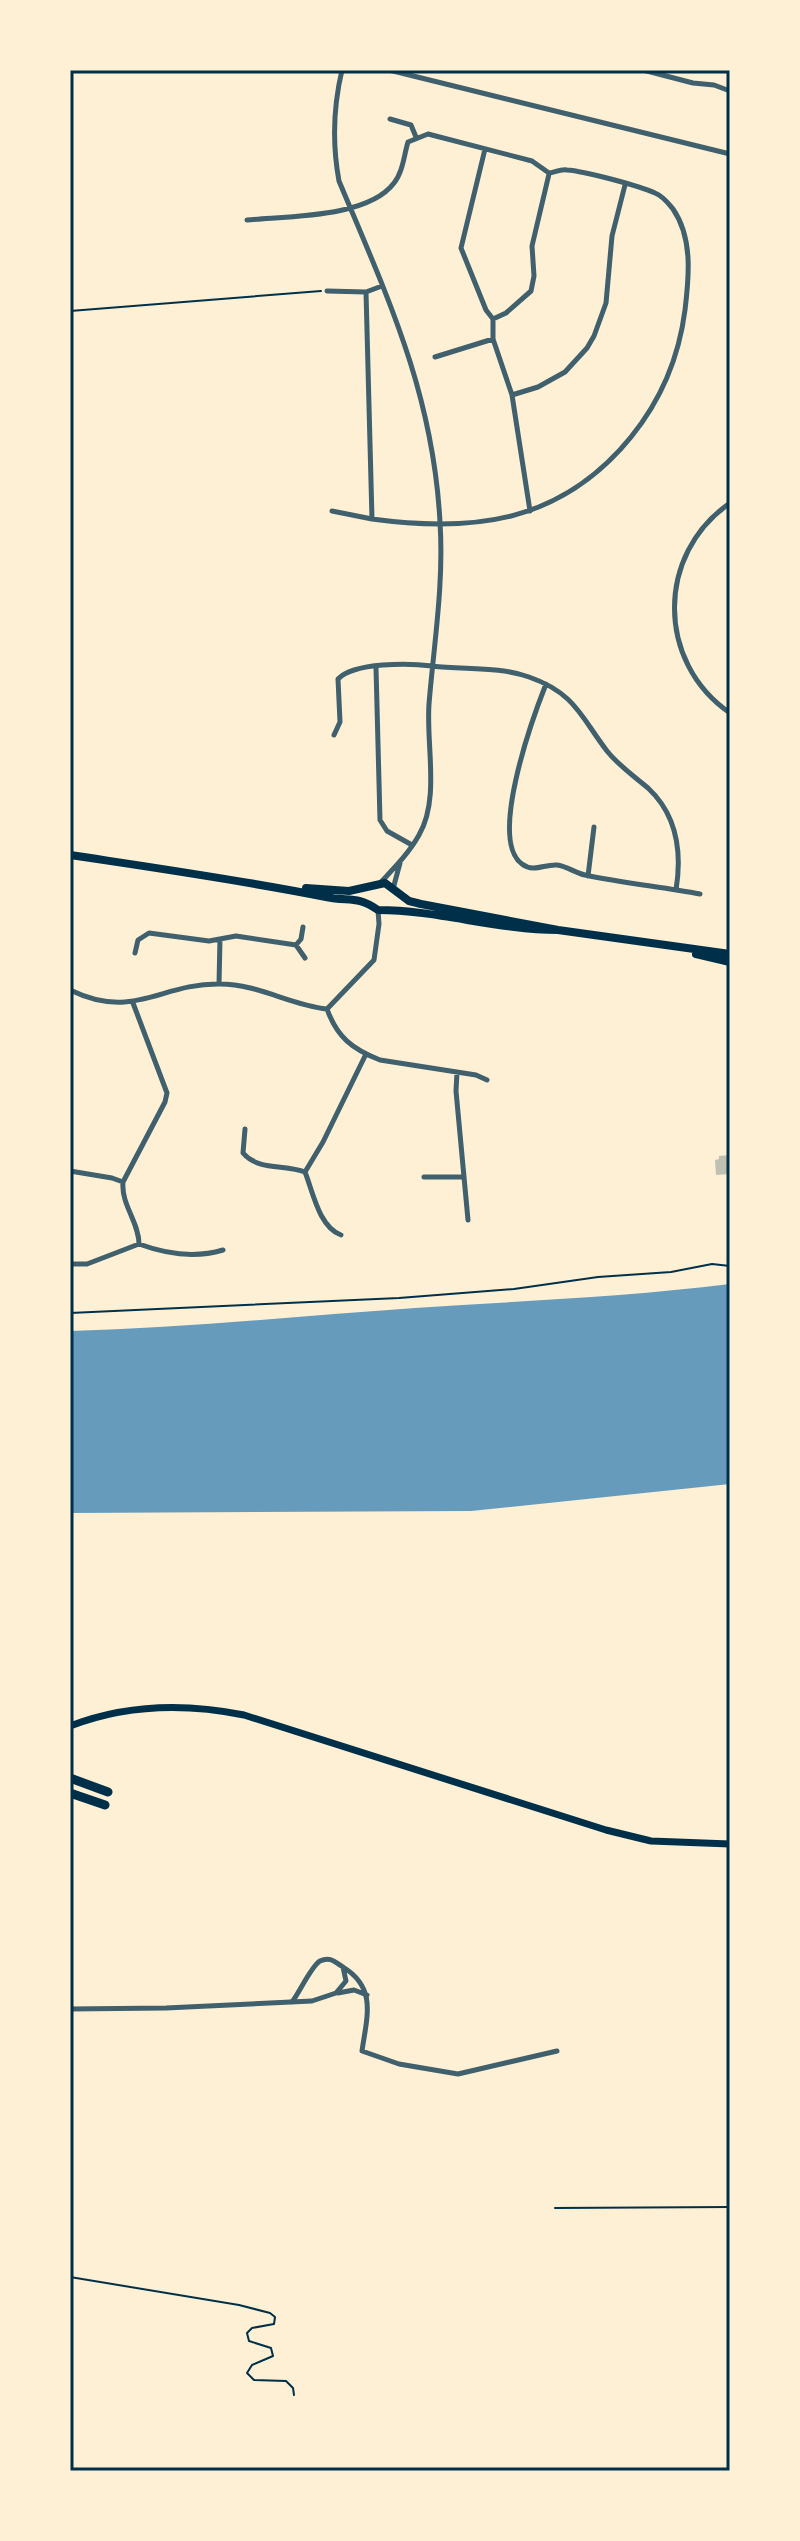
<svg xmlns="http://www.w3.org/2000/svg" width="800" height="2541" font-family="'Alegreya Sans',sans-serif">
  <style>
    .water { fill: #669bbc }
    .building { fill: #bec0b2 }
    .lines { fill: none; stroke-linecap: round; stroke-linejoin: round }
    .path { stroke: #003049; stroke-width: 2 }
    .minor { stroke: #3f606c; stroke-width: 5 }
    .secondary { stroke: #003049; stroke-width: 7 }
    .primary { stroke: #003049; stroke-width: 8 }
    .motorway { stroke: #003049; stroke-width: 9 }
    .neatline { fill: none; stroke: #003049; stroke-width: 3 }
  </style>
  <rect width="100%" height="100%" fill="#fdf0d5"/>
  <path class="water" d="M 730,1284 L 730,1484 L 471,1511 L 70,1513 L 70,1331 C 185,1328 300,1316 415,1308 C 521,1301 625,1297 730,1284 Z"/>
  <path class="building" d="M 730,1155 L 730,1174 L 716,1175 L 715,1160 L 719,1159 L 719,1156 Z"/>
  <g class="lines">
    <path class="path" d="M 70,311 L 321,291
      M 70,1313 L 399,1298 L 514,1289 L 598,1277 L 671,1272 L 712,1264 L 730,1266
      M 555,2208 L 730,2207
      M 70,2277 L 239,2305 L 270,2313 L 275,2317 L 274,2324 L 252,2328 L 247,2333 L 249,2341 L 271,2348 L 273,2356 L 252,2365 L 247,2373 L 254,2380 L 286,2381 L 293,2388 L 294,2395"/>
    <path class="minor" d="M 342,70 C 333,108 332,143 339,181 C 388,298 433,393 440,522 C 444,584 434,643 429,704 C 426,745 440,799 419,835 C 409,853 395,867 381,882
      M 389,70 L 730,154
      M 643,70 L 693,83 L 714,85 L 730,91
      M 390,119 L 411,125 L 416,137
      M 485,149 L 461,248 L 486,310 L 493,319 L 493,339 L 512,395 L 530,511
      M 247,220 C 287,216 368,218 394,183 C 403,172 404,155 408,142 L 428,134 L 532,161 L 549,173 C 555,172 561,169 567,170 C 584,171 640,186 655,193 C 663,196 668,203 673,209 C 693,238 689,277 685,310 C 679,357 661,400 631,437 C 562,522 475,533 372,519 L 366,292
      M 327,291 L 366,292 L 382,286
      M 493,319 L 506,313 L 531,291 L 534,276 L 532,246 L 549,174
      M 435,357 L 493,339
      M 512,395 L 538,387 L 565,372 L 587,348 L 594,336 L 606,303 L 612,236 L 625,185
      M 730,503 C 656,554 656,662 730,713
      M 332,511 L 372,519
      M 376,668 L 380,820 L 387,831 L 412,845
      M 546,684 C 533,717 488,840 522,864 C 534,873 544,864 557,865 C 567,866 575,873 585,875 C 623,883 662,887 700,894
      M 334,735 L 340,722 L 338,679 C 354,662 410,663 432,666 C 465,670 498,666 529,677 C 575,693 581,717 607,751 C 619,766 634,776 648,788 C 677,815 682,853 676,890
      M 588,876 L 594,827
      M 393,889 L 400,863
      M 296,945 L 301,939 L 303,927
      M 135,953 L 138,940 L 149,933 L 209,941 L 236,936 L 296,945 L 305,958
      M 219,984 L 220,939
      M 70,990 C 134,1021 160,983 220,984 C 258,984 290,1005 327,1009 L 374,960 L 379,924 L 378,910
      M 133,1003 L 167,1093 L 165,1102 L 123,1182 C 121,1205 139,1222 139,1244
      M 327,1009 C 337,1037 352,1049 380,1060 L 476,1075 L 487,1080
      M 457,1072 L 456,1091 L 468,1220
      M 245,1129 L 243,1153 C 258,1171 285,1164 305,1172 C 313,1192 319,1227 341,1235
      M 70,1171 L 112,1178 L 123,1182
      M 305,1172 L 323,1142 L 366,1054
      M 424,1177 L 463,1177
      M 70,1264 L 87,1264 L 139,1244 C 166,1254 196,1258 223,1250
      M 338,1993 L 354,1990 L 367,1995
      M 292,2002 C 299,1993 312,1965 320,1961 C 330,1956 335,1962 343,1967 C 377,1988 367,2016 362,2051 L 399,2064 L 458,2074 L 557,2051
      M 70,2009 L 166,2008 L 312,2001 L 336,1993 L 346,1981 L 343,1967"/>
    <path class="secondary" d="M 70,1726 C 127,1704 185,1703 244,1715 L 606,1830 L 651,1841 L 730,1844"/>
    <path class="primary" d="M 70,855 C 156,868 241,880 326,897 C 349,902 356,895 378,910 C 438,910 497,930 558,930
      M 306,888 L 349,891 L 385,883 L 409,901 L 421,904 L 558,930 L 730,954
      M 696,954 L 730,962"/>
    <path class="motorway" d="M 70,1778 L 108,1792
      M 70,1793 L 105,1805"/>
  </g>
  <rect width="800" height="2541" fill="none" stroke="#fdf0d5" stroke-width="144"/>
  <rect x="72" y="72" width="656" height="2397" class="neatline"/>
</svg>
